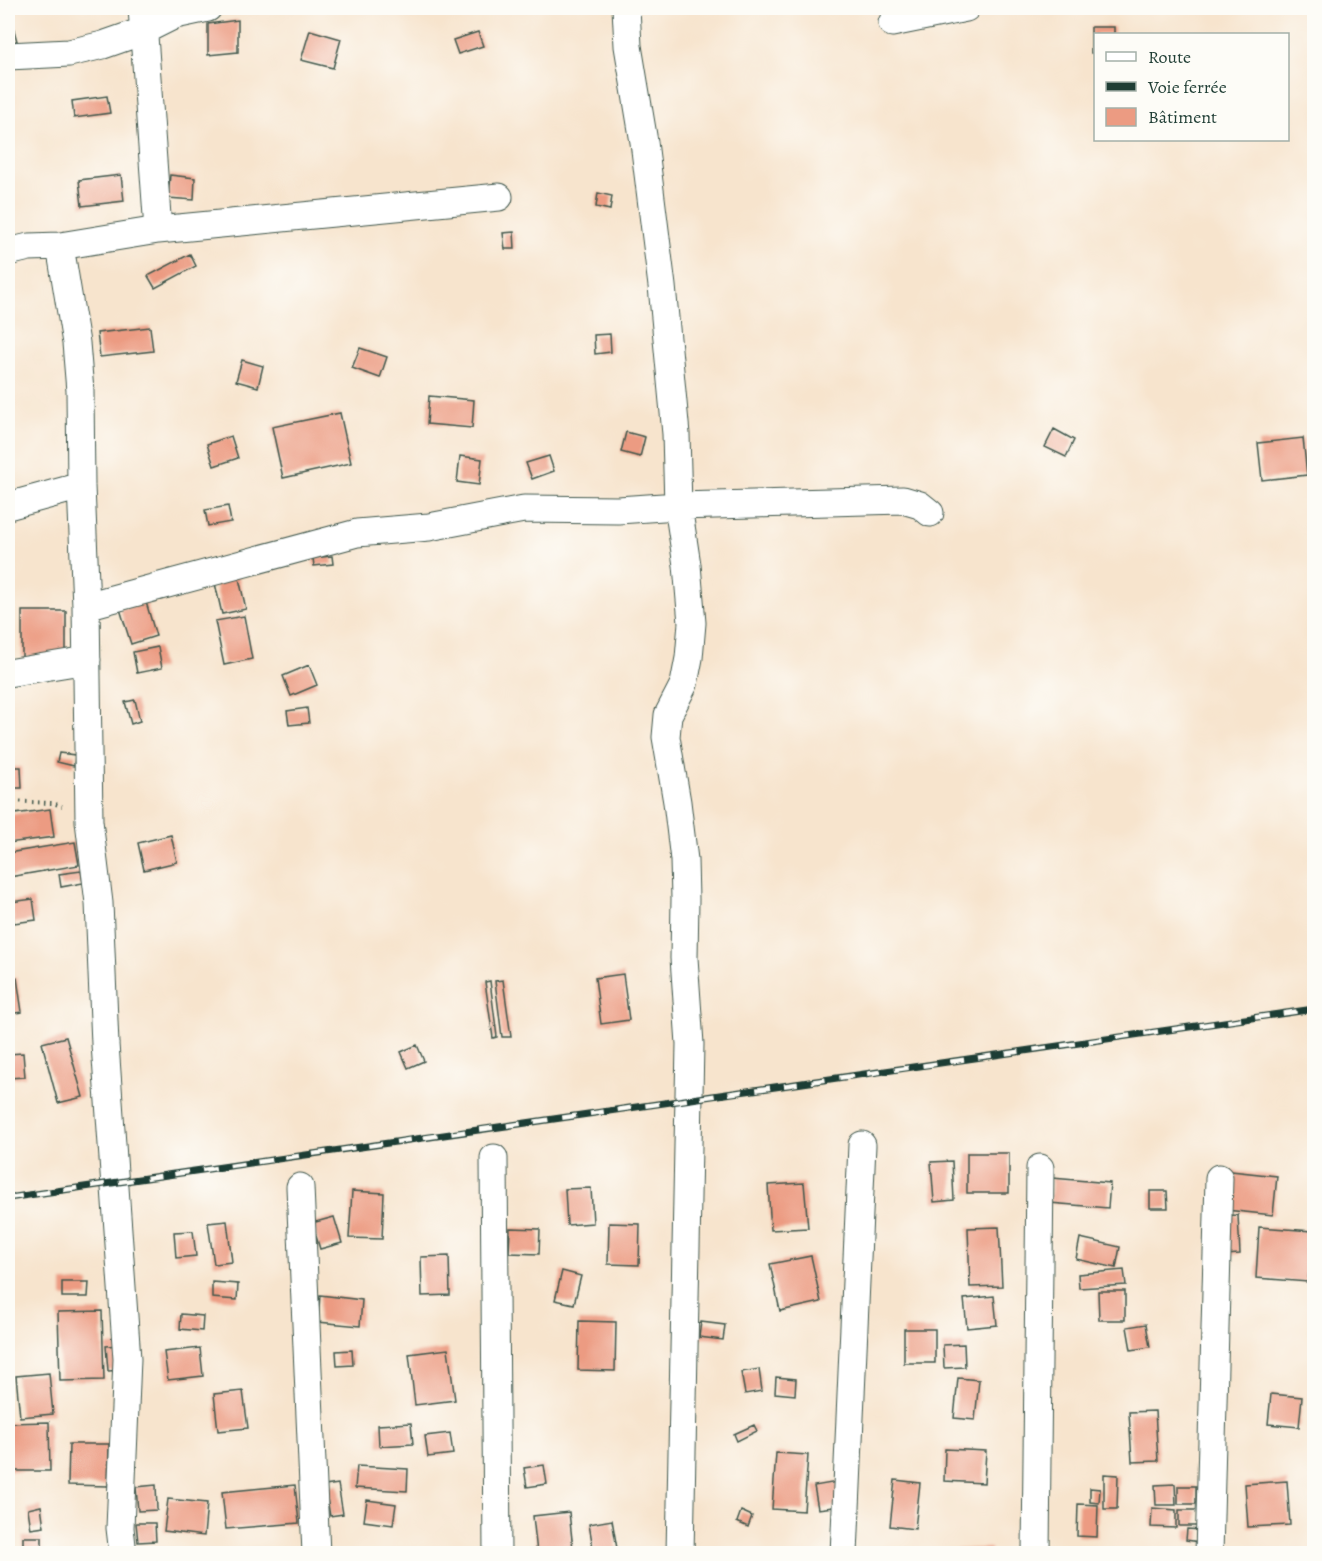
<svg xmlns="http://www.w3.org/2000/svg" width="1322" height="1561" font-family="Alegreya,serif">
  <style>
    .building { fill: #ec9b82 }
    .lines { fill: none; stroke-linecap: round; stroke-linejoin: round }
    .minor-casing { stroke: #3f564b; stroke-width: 29 }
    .path { stroke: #3f564b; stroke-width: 4; stroke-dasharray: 1.5 4.5; stroke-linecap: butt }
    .minor { stroke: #fff; stroke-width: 27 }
    .rail-casing { stroke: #1f3d34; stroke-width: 7 }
    .rail { stroke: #fdfcf7; stroke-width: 4.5; stroke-dasharray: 14; stroke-linecap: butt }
  </style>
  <rect width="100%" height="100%" fill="#fdfcf7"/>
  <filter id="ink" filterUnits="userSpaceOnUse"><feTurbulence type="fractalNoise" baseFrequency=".0167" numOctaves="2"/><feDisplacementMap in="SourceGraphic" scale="12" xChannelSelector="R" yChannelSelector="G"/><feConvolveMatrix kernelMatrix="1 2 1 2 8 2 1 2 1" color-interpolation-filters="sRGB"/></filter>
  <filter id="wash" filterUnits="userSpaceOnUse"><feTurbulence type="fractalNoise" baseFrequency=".008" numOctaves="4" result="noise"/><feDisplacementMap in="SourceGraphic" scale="24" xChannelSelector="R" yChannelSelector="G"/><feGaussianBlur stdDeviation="1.35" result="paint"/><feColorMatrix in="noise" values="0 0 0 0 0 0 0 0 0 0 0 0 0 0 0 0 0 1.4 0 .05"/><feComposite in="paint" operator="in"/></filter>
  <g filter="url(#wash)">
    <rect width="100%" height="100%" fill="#f7e4cd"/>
    <g id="blocks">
      <path class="building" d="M 238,20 L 238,52 L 208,55 L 208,24 Z
        M 12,23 L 17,41 L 8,43 L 8,24 Z
        M 1091,27 L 1114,27 L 1114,34 L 1096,34 L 1096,53 L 1091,53 Z
        M 310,30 L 341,39 L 333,68 L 301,60 Z
        M 478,32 L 483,46 L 458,54 L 453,40 Z
        M 107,96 L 110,113 L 74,118 L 72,101 Z
        M 121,175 L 124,201 L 82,206 L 79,180 Z
        M 170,175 L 195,178 L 194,200 L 168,198 Z
        M 598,193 L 612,196 L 610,210 L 596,207 Z
        M 514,232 L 515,249 L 505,249 L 503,233 Z
        M 190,254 L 196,266 L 155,288 L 148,276 Z
        M 150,327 L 153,351 L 100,357 L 97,333 Z
        M 610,334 L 611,352 L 595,354 L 594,335 Z
        M 360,348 L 387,357 L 380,378 L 352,368 Z
        M 242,360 L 263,366 L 258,387 L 236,381 Z
        M 429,396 L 474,400 L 472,428 L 427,424 Z
        M 340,413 L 351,463 L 283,478 L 272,427 Z
        M 1054,429 L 1074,440 L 1066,457 L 1045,447 Z
        M 626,432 L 645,437 L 640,457 L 621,452 Z
        M 231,436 L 238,458 L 214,466 L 207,444 Z
        M 1303,438 L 1307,475 L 1262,480 L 1258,443 Z
        M 460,456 L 482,459 L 479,485 L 457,482 Z
        M 549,456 L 554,471 L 532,479 L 526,463 Z
        M 228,506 L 231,522 L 208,526 L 205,510 Z
        M 332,556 L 333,564 L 314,566 L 313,558 Z
        M 238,574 L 246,609 L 222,614 L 214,579 Z
        M 146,602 L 156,636 L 131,644 L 120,609 Z
        M 22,611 L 66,611 L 66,657 L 22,657 Z
        M 244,616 L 252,659 L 224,665 L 215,621 Z
        M 158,647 L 162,668 L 137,673 L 133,652 Z
        M 309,665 L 317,685 L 291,696 L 283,676 Z
        M 135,700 L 140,721 L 131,724 L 125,702 Z
        M 307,708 L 309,723 L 289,725 L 287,711 Z
        M 59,753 L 75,755 L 74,766 L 57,762 Z
        M 11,767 L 21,767 L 22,788 L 13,788 Z
        M 50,809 L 54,837 L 8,843 L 8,815 Z
        M 171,835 L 177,862 L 144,870 L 138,843 Z
        M 75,842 L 79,865 L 9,877 L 8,853 Z
        M 81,871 L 83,883 L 61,887 L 59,874 Z
        M 33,899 L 36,920 L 14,923 L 11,902 Z
        M 623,974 L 629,1020 L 601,1024 L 595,978 Z
        M 17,978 L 22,1012 L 8,1014 L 8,979 Z
        M 503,980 L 511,1037 L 502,1037 L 495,981 Z
        M 490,981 L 497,1037 L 493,1038 L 485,982 Z
        M 66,1037 L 83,1097 L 58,1103 L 42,1043 Z
        M 417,1045 L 424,1061 L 408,1068 L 401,1052 Z
        M 23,1053 L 25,1077 L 8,1078 L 8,1054 Z
        M 967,1153 L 1009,1153 L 1009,1193 L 967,1193 Z
        M 952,1161 L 954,1200 L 934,1202 L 931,1162 Z
        M 1231,1171 L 1277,1176 L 1273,1215 L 1226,1210 Z
        M 1052,1178 L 1110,1183 L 1108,1208 L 1050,1203 Z
        M 804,1183 L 808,1228 L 771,1230 L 768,1185 Z
        M 591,1188 L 593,1223 L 567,1225 L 565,1189 Z
        M 352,1191 L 384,1193 L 382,1239 L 349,1238 Z
        M 1150,1191 L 1167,1191 L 1168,1208 L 1150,1208 Z
        M 1238,1215 L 1240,1254 L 1223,1255 L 1221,1216 Z
        M 334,1217 L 342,1243 L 320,1249 L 312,1223 Z
        M 227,1221 L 232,1262 L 214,1264 L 208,1223 Z
        M 609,1223 L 640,1224 L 639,1265 L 608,1264 Z
        M 999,1227 L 1002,1286 L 970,1287 L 968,1228 Z
        M 1259,1227 L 1312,1231 L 1308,1282 L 1256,1278 Z
        M 510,1228 L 540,1229 L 539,1254 L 509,1253 Z
        M 193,1231 L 196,1256 L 176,1258 L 174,1232 Z
        M 1080,1238 L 1120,1247 L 1116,1268 L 1076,1259 Z
        M 449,1256 L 450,1295 L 422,1296 L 421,1257 Z
        M 811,1256 L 821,1302 L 780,1311 L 770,1264 Z
        M 1124,1270 L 1126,1285 L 1079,1288 L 1078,1274 Z
        M 562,1271 L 581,1276 L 574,1304 L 555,1300 Z
        M 62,1282 L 89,1282 L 88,1297 L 62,1297 Z
        M 212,1282 L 238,1284 L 237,1300 L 212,1298 Z
        M 1098,1291 L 1125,1291 L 1125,1320 L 1099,1320 Z
        M 320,1295 L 362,1300 L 360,1326 L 318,1322 Z
        M 994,1296 L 997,1325 L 967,1328 L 964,1299 Z
        M 102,1311 L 104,1380 L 60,1381 L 58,1312 Z
        M 181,1314 L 203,1316 L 202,1331 L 180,1329 Z
        M 579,1321 L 616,1322 L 615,1371 L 578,1370 Z
        M 701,1322 L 725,1325 L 723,1340 L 699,1337 Z
        M 1146,1324 L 1150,1347 L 1131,1350 L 1127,1327 Z
        M 904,1329 L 935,1329 L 935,1363 L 904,1363 Z
        M 964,1344 L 965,1367 L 944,1368 L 943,1345 Z
        M 121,1345 L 124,1370 L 108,1371 L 106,1346 Z
        M 200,1348 L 203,1376 L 168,1380 L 164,1352 Z
        M 448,1349 L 455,1400 L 415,1405 L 409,1354 Z
        M 352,1350 L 353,1365 L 337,1366 L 336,1351 Z
        M 759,1369 L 762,1391 L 745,1394 L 741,1372 Z
        M 49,1373 L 53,1414 L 20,1417 L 16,1376 Z
        M 776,1377 L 796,1379 L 795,1395 L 775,1393 Z
        M 958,1378 L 979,1380 L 975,1420 L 954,1418 Z
        M 243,1391 L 248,1428 L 218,1431 L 214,1394 Z
        M 1271,1394 L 1302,1397 L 1299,1427 L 1268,1424 Z
        M 1155,1411 L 1158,1461 L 1132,1462 L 1129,1412 Z
        M 49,1422 L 50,1471 L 8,1471 L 8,1423 Z
        M 411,1423 L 413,1444 L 379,1446 L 378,1425 Z
        M 754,1425 L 757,1431 L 737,1441 L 734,1434 Z
        M 450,1433 L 453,1454 L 428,1457 L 425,1436 Z
        M 69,1444 L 109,1444 L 108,1486 L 68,1485 Z
        M 945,1449 L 986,1451 L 984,1483 L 944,1481 Z
        M 776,1453 L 808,1455 L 804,1511 L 772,1509 Z
        M 544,1465 L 547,1484 L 527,1487 L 524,1468 Z
        M 357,1466 L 408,1469 L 407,1491 L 355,1488 Z
        M 1104,1474 L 1118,1475 L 1117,1509 L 1104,1509 Z
        M 895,1480 L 920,1483 L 915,1529 L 890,1526 Z
        M 1287,1481 L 1290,1525 L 1248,1527 L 1245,1484 Z
        M 837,1482 L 841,1506 L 818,1509 L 814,1486 Z
        M 338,1484 L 343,1514 L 330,1516 L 325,1486 Z
        M 1175,1484 L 1176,1505 L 1156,1505 L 1155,1485 Z
        M 156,1485 L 157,1510 L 138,1511 L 136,1487 Z
        M 295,1485 L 299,1523 L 226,1529 L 222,1492 Z
        M 1178,1486 L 1196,1486 L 1196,1504 L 1178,1504 Z
        M 1090,1488 L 1100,1489 L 1099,1503 L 1090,1502 Z
        M 168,1499 L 207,1503 L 204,1536 L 164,1531 Z
        M 367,1500 L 396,1504 L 393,1525 L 364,1521 Z
        M 1078,1504 L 1098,1505 L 1097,1537 L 1077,1536 Z
        M 41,1506 L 44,1527 L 31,1529 L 28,1509 Z
        M 1152,1508 L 1176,1510 L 1176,1528 L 1151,1527 Z
        M 1179,1510 L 1197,1510 L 1197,1526 L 1179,1526 Z
        M 741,1511 L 752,1516 L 748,1527 L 737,1522 Z
        M 569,1512 L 573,1549 L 537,1553 L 533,1516 Z
        M 612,1520 L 618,1554 L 594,1554 L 589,1524 Z
        M 136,1523 L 155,1523 L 156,1541 L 138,1542 Z
        M 1187,1529 L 1201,1530 L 1200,1542 L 1186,1540 Z
        M 23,1537 L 42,1537 L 42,1554 L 23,1554 Z
        M 991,1548 L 991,1554 L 940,1554 L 940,1550 Z"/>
    </g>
  </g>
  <g filter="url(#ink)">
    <use href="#blocks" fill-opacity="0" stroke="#3f564b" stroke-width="1.5"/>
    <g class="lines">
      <g class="minor-casing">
        <path id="minor" d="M 142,8 L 158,230
          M 626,8 L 628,46 L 644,142 L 662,286 L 676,434 L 678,506 L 687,565 L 692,623 L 689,658 L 684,684 L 668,715 L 666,737 L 677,802 L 684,860 L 685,899 L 684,958 L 690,1044 L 680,1554
          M 892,23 L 966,8
          M 8,56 L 69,53 L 103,45 L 143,31 L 175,15 L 208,8
          M 60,246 L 76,343 L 80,391 L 81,486 L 86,606 L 89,821 L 99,903 L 105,1044 L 127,1359 L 120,1528 L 123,1554
          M 8,252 L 29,247 L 60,246 L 158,230 L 499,197
          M 8,506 L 81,486
          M 86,606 L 357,533 L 429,527 L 524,509 L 618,510 L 678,506 L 903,500 L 920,505 L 930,513
          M 8,673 L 87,660
          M 494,1158 L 497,1554
          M 300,1187 L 316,1554
          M 844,1554 L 862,1145
          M 1036,1554 L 1040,1168
          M 1209,1554 L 1219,1178"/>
      </g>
      <path class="path" d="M 8,801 L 52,803 L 62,806"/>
      <use href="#minor" class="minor"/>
      <g class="rail-casing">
        <path id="rail" d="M 8,1198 L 1314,1009"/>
      </g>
      <use href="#rail" class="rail"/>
    </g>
  </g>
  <rect width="1322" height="1561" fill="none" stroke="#fdfcf7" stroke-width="30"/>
  <rect x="1094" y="33" width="195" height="108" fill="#fdfcf7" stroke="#a4b0a9" stroke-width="1.5"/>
  <rect x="1106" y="52" width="30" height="9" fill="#ffffff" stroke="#a4b0a9" stroke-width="1.5"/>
  <text x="1148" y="63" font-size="18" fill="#1f3d34">Route</text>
  <rect x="1106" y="82" width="30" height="9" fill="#1f3d34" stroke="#a4b0a9" stroke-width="1.5"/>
  <text x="1148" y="93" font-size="18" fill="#1f3d34">Voie ferrée</text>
  <rect x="1106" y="108" width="30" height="18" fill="#ec9b82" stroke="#a4b0a9" stroke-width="1.5"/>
  <text x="1148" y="123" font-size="18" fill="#1f3d34">Bâtiment</text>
</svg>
